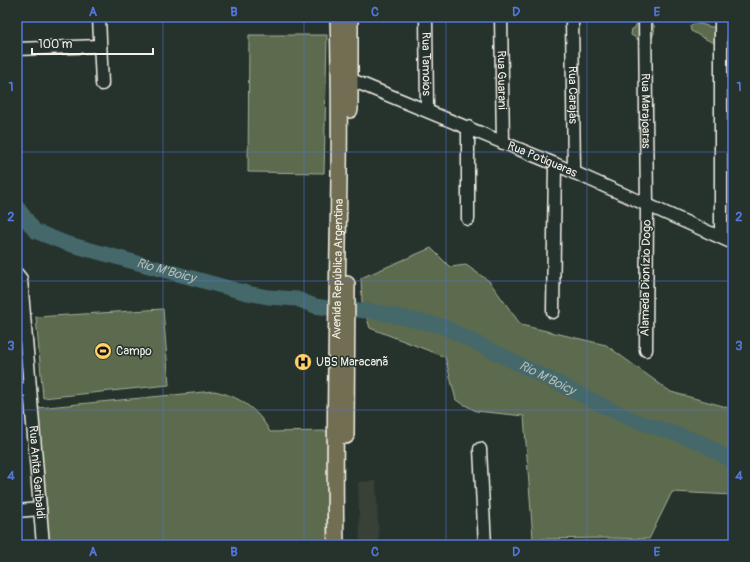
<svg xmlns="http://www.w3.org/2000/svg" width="750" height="562" font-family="Pangolin,sans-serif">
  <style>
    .built { fill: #393f38 }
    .green { fill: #5b6b4d; stroke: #a8ae9a }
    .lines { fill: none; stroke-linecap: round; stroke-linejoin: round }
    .river { stroke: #45676b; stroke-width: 15 }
    .minor-casing { stroke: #f4f1e8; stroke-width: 15 }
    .major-casing { stroke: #f4f1e8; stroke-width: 18 }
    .minor { stroke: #26332d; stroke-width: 12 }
    .major { stroke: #726e52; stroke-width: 15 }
    .grid { fill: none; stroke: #5377dc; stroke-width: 1; stroke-opacity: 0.55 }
    .labels { text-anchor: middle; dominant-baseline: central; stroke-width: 3; stroke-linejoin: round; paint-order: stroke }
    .street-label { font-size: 12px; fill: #f4f1e8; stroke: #26332d }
    .poi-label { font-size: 12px; fill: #f4f1e8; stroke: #26332d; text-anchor: start }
    .water-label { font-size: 13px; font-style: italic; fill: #aebab6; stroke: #26332d }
    .neatline { fill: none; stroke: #5377dc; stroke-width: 1.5 }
    .grid-label { font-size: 13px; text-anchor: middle; font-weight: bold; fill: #5377dc }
  </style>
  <rect width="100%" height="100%" fill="#26332d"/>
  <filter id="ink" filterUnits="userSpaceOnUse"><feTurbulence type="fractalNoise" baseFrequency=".025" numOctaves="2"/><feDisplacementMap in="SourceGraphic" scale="8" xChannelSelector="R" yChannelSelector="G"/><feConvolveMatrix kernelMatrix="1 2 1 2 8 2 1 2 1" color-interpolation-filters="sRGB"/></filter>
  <g filter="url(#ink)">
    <path class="built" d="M 376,481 L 379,542 L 360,543 L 358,482 Z"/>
    <path class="green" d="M 633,17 L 648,17 C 650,20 653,23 654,26 C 656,32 651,45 643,42 C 639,41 635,37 631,35 L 632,28 L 634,29 L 637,23 Z
      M 728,18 L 733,18 L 733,32 L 731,42 C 716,48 703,37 691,31 L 690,26 C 698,20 705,27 713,27 C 718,27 724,21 728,18 Z
      M 249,35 L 327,35 L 324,173 L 248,172 Z
      M 431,248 L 450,267 L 466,265 L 489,281 L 521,325 L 606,345 L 671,392 L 723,406 L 733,410 L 733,495 L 672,492 L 649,539 L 609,538 L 533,539 L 524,416 L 476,411 L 456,400 L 445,357 L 370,328 L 362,303 L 361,278 Z
      M 163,309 L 169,385 L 43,398 L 36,317 Z
      M 214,391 C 239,396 258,409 270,432 L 327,431 L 327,545 L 47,545 L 37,408 Z"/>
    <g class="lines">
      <g class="river">
        <path id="s1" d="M 17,207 L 35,231 L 65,243 L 247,293 L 268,297 L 297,299 L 315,306 L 328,308"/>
        <path id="s2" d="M 356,310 L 377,312 L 442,326 L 628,418 L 700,442 L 733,462"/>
      </g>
      <g class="minor-casing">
        <g id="minor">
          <path d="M 99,17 L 102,84"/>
          <path id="s3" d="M 426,17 L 427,110"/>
          <path id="s4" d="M 501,17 L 503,143"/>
          <path id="s5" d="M 572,17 L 574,173"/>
          <path id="s6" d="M 645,17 L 647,206 L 646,350"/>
          <path d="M 721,17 L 721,237"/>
          <path d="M 17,49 L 100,46"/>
          <path id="s7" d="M 342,76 L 555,164 L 733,243"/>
          <path d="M 468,127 L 468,219"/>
          <path id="s8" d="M 17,274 L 21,279 L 43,545"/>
          <path d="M 553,312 L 555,164"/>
          <path d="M 17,390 L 30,389"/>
          <path d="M 480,449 L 485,545"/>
          <path d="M 17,511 L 40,509"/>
        </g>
      </g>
      <g class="major-casing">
        <g id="major">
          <path d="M 350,17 L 350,110"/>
          <path d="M 346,436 L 347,284"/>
          <path id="s9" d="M 336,545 C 332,369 343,193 338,17"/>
        </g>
      </g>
      <use href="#minor" class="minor"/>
      <use href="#major" class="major"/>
    </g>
  </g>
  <path class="grid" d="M 163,17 L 163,545M 304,17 L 304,545M 446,17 L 446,545M 587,17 L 587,545M 17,152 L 733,152M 17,281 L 733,281M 17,410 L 733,410"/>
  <defs>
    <g id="stadium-disc" transform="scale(0.9)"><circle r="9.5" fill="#ffd166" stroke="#26332d"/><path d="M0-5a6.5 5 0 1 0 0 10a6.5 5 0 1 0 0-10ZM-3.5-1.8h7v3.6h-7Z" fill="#111"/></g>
    <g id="hospital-disc" transform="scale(0.9)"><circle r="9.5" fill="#ffd166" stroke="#26332d"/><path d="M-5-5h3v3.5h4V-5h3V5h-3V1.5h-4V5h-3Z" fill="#111"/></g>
  </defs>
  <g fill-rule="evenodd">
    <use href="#stadium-disc" x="103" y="351"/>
    <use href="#hospital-disc" x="303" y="362"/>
  </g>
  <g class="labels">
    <g class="street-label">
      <text stroke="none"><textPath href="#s3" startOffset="47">Rua Tamoios</textPath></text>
      <text stroke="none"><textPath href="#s4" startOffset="63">Rua Guarani</textPath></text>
      <text stroke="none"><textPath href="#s5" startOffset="78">Rua Carajás</textPath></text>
      <text stroke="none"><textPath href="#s6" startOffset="94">Rua Marajoaras</textPath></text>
      <text stroke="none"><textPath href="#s7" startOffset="217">Rua Potiguaras</textPath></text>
      <text stroke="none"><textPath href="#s9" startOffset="276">Avenida República Argentina</textPath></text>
      <text transform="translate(646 278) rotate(-89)">Alameda Dionízio Dogo</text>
      <text stroke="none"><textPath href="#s8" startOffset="200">Rua Anita Garibaldi</textPath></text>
    </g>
    <g class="poi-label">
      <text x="116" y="351">Campo</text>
      <text x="316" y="362">UBS Maracanã</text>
    </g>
    <g class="water-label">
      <text stroke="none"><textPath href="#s1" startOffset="167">Rio M'Boicy</textPath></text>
      <text stroke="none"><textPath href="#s2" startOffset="205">Rio M'Boicy</textPath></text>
    </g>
  </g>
  <rect width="750" height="562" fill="none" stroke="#26332d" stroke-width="44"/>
  <path d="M32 48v6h121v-6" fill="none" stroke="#f4f1e8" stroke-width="2"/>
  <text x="38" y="48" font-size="12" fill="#f4f1e8" stroke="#26332d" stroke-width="3" paint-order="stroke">100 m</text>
  <rect x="22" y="22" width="706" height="518" class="neatline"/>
  <g class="grid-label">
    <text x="93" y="16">A</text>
    <text x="234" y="16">B</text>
    <text x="375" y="16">C</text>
    <text x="516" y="16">D</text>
    <text x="657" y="16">E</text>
    <text x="11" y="91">1</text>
    <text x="739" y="91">1</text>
    <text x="11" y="221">2</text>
    <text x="739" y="221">2</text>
    <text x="11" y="350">3</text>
    <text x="739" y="350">3</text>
    <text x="11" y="480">4</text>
    <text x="739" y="480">4</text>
    <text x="93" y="556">A</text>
    <text x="234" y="556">B</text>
    <text x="375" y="556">C</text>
    <text x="516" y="556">D</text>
    <text x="657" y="556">E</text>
  </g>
</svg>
